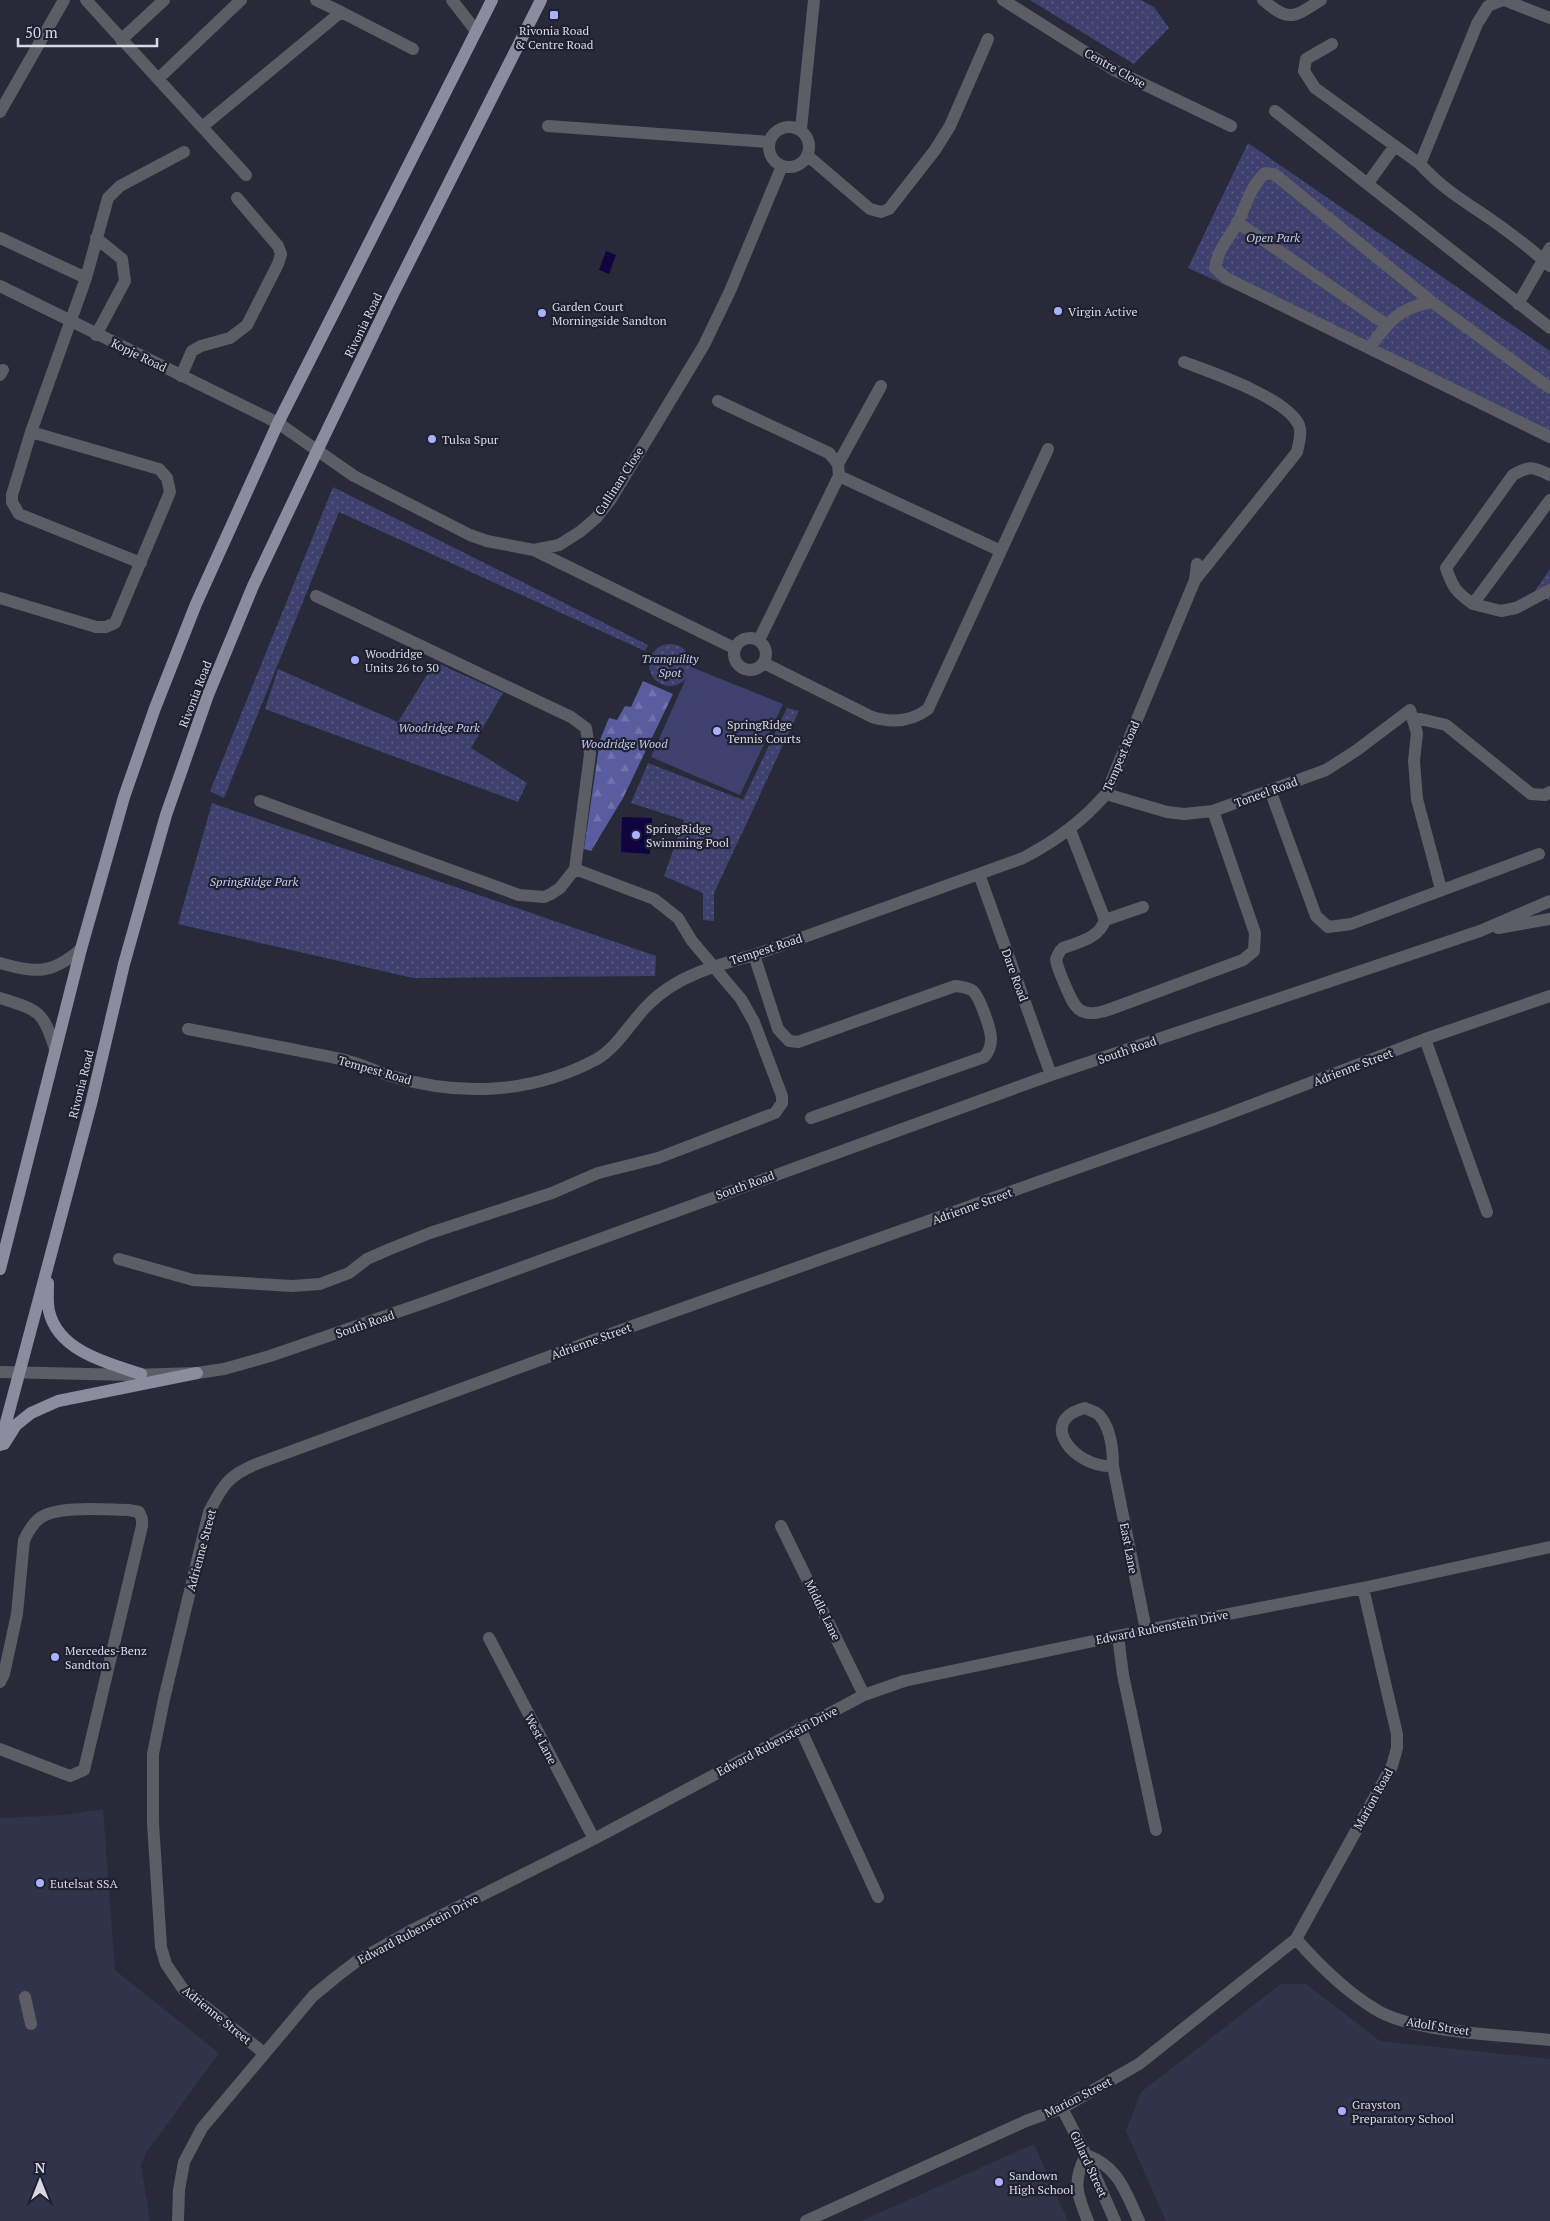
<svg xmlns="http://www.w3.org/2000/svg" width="1550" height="2221" font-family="'PT Serif',serif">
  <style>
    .built { fill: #303349 }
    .grass { fill: url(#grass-dots) }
    .forest { fill: url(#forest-firs) }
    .garden { fill: #3e416e }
    .water { fill: #0f0440 }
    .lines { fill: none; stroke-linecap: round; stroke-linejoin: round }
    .minor { stroke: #5c5d65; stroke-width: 12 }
    .major { stroke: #8b8d9e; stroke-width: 12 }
    .poi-dot { fill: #a9b0fc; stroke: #1f2130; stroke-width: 2 }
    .labels { text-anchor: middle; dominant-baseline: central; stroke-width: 4.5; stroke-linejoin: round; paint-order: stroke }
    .poi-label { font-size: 12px; fill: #d7d9e4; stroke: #1f2130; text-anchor: start }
    .street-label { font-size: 12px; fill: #d7d9e4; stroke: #1f2130 }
    .park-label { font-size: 12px; font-style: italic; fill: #c5caf1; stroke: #1f2130 }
  </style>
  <defs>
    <pattern id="grass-dots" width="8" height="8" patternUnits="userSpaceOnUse" patternTransform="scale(1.25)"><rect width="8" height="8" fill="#3e416e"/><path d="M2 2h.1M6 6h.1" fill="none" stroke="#595c83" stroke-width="1.8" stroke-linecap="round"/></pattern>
    <pattern id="forest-firs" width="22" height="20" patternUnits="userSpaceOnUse" patternTransform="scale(1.25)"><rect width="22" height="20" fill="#595d9f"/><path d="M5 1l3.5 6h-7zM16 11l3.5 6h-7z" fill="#7074ac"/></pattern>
  </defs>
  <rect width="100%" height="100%" fill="#282a3a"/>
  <path class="built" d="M 103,1809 L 115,1970 L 219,2053 L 146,2153 L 141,2165 L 150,2221 L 0,2221 L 0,1818 L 65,1815 Z
    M 1281,1984 L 1306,1984 L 1380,2041 L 1550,2059 L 1550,2221 L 1166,2221 L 1126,2131 L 1141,2092 Z
    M 1034,2144 L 1068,2221 L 861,2221 Z"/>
  <path class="grass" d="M 1030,0 L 1141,0 L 1154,7 L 1169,28 L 1134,64 Z
    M 1248,143 L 1550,351 L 1550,433 L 1188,268 Z
    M 333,487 L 648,645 L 645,651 L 339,512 L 224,798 L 210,791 Z
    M 1550,569 L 1550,601 L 1535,591 Z
    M649 665a21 21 0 1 1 42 0a21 21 0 1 1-42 0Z
    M 435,662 L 503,693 L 471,748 L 527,783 L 518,802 L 265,709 L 278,669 L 398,722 Z
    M 787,708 L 799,711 L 714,893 L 714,921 L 703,920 L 703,893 L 664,876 L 684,820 L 631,803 L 648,763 L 743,800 Z
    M 212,803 L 656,956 L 655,976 L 413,978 L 178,924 Z"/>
  <path class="forest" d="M 643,681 L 673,694 L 623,798 L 591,851 L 584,849 L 600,740 L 609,718 L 617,720 L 625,706 L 631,707 Z"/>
  <path class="garden" d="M 691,667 L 783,704 L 740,795 L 651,757 Z"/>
  <path class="water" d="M 606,251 L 616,255 L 609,274 L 599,270 Z
    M 622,817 L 652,818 L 650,854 L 621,852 Z"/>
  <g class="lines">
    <path class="minor" d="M 86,0 L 158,79 L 241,0
      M 452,0 L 476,31
      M 1003,0 L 1114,70 L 1231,126
      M 1263,0 C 1290,23 1294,17 1321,0
      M 1503,0 L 1488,6 L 1477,24 L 1420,164 C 1438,184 1457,197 1480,212 C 1504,228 1529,247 1550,266
      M 1504,0 L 1550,18
      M 341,12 L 413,49
      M 121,40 L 164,0
      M 1332,44 L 1306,59 L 1304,71 L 1315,88 L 1420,164
      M 158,79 L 246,175
      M 1275,111 L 1550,328
      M 0,112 L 64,0
      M 548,126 L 769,142
      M769 147a20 20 0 1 1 40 0a20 20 0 1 1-40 0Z
      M 202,127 L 341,12 L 316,0
      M 801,129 L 814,0
      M 808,156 L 870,209 L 881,212 L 889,209 L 935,150 L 950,126 L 988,39
      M 1368,183 L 1394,147
      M 1237,222 L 1387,325
      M 0,238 L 86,278
      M 96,238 L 122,259 L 125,281 L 96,335
      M 0,286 L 278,423 L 354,476 L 470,535 L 487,541 L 534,550 L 559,545 L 581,531 L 596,518 L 611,499 L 704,345 L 730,291 L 782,166
      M 1518,304 L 1550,248
      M 1369,348 C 1389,322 1398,308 1432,302
      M 1184,362 C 1213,373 1285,397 1299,425 C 1302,433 1299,443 1297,452 L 1195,580
      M 0,375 L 3,370
      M 181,376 L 192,351 L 201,346 L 230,338 L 247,325 L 278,264 L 281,254 L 278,246 L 237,198
      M 1550,388 L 1432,302 L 1274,174 L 1265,173 C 1251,186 1246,205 1238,222 C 1229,238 1218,249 1215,268 L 1226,278 L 1550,437
      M 718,401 L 829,453 L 838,464 L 839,476 L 1001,551
      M 838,464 L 881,386
      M 1550,500 L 1473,604 L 1501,611 L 1516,608 L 1550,590
      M 534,550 L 734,648
      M 141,563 L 19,514 L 12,502 L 12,495 L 31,432 L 86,278 L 108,198 L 120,186 L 184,152
      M 0,598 L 96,627 L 106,627 L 115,623 L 170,492 L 167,478 L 159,469 L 31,432
      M 1473,604 C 1456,592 1453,588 1446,568 L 1513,475 C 1530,465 1533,467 1550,475
      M734 654a16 16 0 1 1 32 0a16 16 0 1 1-32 0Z
      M 759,640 L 839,476
      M 764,663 L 872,717 C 892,723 911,722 928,709 L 1048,449
      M 1412,717 L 1446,725 L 1531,794 L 1545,795 L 1550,792
      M 1270,790 L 1316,916 L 1328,927 L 1351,924 L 1539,854
      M 1106,794 L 1167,812 L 1184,814 L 1213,811 L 1326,770 L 1357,750 L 1410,710 L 1417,733 L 1414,761 L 1417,799 L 1441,889
      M 260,801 L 519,895 L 544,897 L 551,894 L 560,888 L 575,869 L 590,754 L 586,728 L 571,717 L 316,596
      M 1070,830 L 1105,920 C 1099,938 1080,942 1063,948 L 1060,951 L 1056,959 C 1057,968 1062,977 1065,985 C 1075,1009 1080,1019 1108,1010 L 1243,960 L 1254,951 L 1255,933 L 1213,811
      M 979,874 L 1051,1075
      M 1105,920 L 1143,907
      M 1498,928 L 1550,919
      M 754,955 L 778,1029 L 789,1041 L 798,1042 L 955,986 C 961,987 968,987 973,991 C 980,998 991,1029 991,1039 C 991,1046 989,1052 984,1057 L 811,1118
      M 0,963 C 36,973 51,975 81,949
      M 0,998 C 38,1010 43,1010 55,1049
      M 188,1029 C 224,1036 260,1043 296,1050 C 313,1054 331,1056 348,1061 C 364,1065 379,1073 395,1077 C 462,1097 534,1093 597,1059 C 618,1047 631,1021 649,1004 C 676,976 717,965 754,955 L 1023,858 C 1056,841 1082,822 1106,794 L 1195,580 L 1197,564
      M 1425,1039 L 1487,1212
      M 119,1259 L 193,1280 L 292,1286 L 320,1284 L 349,1273 L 367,1259 L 390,1249 L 430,1233 L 552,1193 L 598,1173 L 658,1158 L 775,1113 L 782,1103 L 782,1096 L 754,1022 L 741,999 L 692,941 L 678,918 L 654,899 L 575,869
      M 0,1372 L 132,1375 L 197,1373 L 224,1369 L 270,1356 L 432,1300 L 1051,1075 L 1480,931 L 1550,901
      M 1113,1466 C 1076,1469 1035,1421 1085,1408 C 1089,1410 1096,1412 1099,1415 C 1111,1428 1113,1450 1113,1466 L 1146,1630
      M 781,1526 L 864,1695
      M 1118,1636 L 1123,1675 L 1156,1830
      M 489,1638 L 594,1839
      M 0,1682 L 4,1674 L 17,1614 L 24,1540 C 28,1532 33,1523 40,1518 C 58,1505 107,1510 129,1510 L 139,1512 L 142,1519 L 142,1526 L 84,1770 L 70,1776 L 0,1749
      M 800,1728 L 878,1897
      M 1296,1939 C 1319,1965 1345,1991 1375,2009 C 1412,2033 1505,2035 1550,2040
      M 25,1997 L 31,2024
      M 264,2053 L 183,1989 L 166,1964 L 161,1947 L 153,1823 L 153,1754 L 164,1699 L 209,1512 C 223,1484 230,1474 259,1463 L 630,1327 L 1215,1119 L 1425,1039 L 1550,996
      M 1062,2108 L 1086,2155 L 1115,2221
      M 178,2221 L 179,2190 L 184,2162 L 202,2128 L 313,1996 L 336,1977 L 357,1961 L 414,1929 L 594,1839 L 864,1695 L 904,1681 L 1146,1630 L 1363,1588 L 1550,1547
      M 806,2221 L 1026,2121 L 1062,2108 L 1139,2064 L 1296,1939 L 1392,1766 L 1397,1748 L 1397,1734 L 1363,1588
      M 1088,2221 C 1077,2195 1072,2181 1086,2155 C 1119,2167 1125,2191 1139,2221"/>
    <path class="major" d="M 0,1269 L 81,949 L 124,797 L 155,708 L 196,604 L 278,423 L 492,0
      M 48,1283 C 48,1292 47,1302 49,1311 C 58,1351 107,1363 141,1374
      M 4,1444 L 16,1425 L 31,1413 L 58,1401 L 197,1373
      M 0,1445 L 91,1104 L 124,964 L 166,815 L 208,695 L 253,586 L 318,449 L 393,294 L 541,0"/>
  </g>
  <g class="poi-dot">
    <rect x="549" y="10" width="10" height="10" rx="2.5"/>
    <circle cx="1058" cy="311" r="5"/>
    <circle cx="542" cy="313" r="5"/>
    <circle cx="432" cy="439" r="5"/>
    <circle cx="355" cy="660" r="5"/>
    <circle cx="717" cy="731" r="5"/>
    <circle cx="636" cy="835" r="5"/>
    <circle cx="55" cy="1657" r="5"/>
    <circle cx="40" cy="1883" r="5"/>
    <circle cx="1342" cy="2111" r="5"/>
    <circle cx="999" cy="2182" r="5"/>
  </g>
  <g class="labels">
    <g class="poi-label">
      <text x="554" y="30" text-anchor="middle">Rivonia Road<tspan x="554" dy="14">&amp; Centre Road</tspan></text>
      <text x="552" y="306">Garden Court<tspan x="552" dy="14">Morningside Sandton</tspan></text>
      <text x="1068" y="311">Virgin Active</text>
      <text x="442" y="439">Tulsa Spur</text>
      <text x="365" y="653">Woodridge<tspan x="365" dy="14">Units 26 to 30</tspan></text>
      <text x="727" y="724">SpringRidge<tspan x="727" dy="14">Tennis Courts</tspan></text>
      <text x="646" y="828">SpringRidge<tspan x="646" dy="14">Swimming Pool</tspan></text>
      <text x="65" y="1650">Mercedes-Benz<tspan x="65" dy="14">Sandton</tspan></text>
      <text x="50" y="1883">Eutelsat SSA</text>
      <text x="1352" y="2104">Grayston<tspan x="1352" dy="14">Preparatory School</tspan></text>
      <text x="1009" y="2175">Sandown<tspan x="1009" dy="14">High School</tspan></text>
    </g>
    <g class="street-label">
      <text transform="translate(1115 68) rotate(29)">Centre Close</text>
      <text transform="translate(363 325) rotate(-64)">Rivonia Road</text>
      <text transform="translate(139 355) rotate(26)">Kopje Road</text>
      <text transform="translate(619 481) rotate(-57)">Cullinan Close</text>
      <text transform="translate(195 694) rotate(-69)">Rivonia Road</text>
      <text transform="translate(1121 756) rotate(-67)">Tempest Road</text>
      <text transform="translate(1266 792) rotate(-20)">Toneel Road</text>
      <text transform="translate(766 949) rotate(-18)">Tempest Road</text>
      <text transform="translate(1015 975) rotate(70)">Dare Road</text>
      <text transform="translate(1127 1050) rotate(-19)">South Road</text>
      <text transform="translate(1353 1067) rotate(-21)">Adrienne Street</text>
      <text transform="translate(375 1070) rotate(16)">Tempest Road</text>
      <text transform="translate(81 1084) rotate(-76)">Rivonia Road</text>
      <text transform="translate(745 1185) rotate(-20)">South Road</text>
      <text transform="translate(972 1206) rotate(-20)">Adrienne Street</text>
      <text transform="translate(365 1324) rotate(-19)">South Road</text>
      <text transform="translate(591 1341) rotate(-20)">Adrienne Street</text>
      <text transform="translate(1129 1548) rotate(79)">East Lane</text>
      <text transform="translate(201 1550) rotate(-75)">Adrienne Street</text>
      <text transform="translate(823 1610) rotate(64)">Middle Lane</text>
      <text transform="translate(1162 1627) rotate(-11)">Edward Rubenstein Drive</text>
      <text transform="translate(541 1739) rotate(62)">West Lane</text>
      <text transform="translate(777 1741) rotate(-28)">Edward Rubenstein Drive</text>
      <text transform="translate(1373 1799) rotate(-61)">Marion Road</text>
      <text transform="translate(418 1929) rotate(-28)">Edward Rubenstein Drive</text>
      <text transform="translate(217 2015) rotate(39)">Adrienne Street</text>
      <text transform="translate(1438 2026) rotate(9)">Adolf Street</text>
      <text transform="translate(1078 2097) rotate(-27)">Marion Street</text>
      <text transform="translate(1089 2164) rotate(65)">Gillard Street</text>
    </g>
    <g class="park-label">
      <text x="1273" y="237">Open Park</text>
      <text x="670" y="658">Tranquility<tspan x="670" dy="14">Spot</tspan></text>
      <text x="439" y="727">Woodridge Park</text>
      <text x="624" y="743">Woodridge Wood</text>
      <text x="254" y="881">SpringRidge Park</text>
    </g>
  </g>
  <g transform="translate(40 2181)" stroke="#1f2130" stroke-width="4" paint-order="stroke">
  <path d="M0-4L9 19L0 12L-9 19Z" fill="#d7d9e4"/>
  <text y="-8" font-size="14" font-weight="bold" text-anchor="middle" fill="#d7d9e4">N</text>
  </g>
  <path d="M18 38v8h139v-8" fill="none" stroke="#d7d9e4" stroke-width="2.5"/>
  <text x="25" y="38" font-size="15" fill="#d7d9e4" stroke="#1f2130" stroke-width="4" paint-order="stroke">50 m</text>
</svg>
